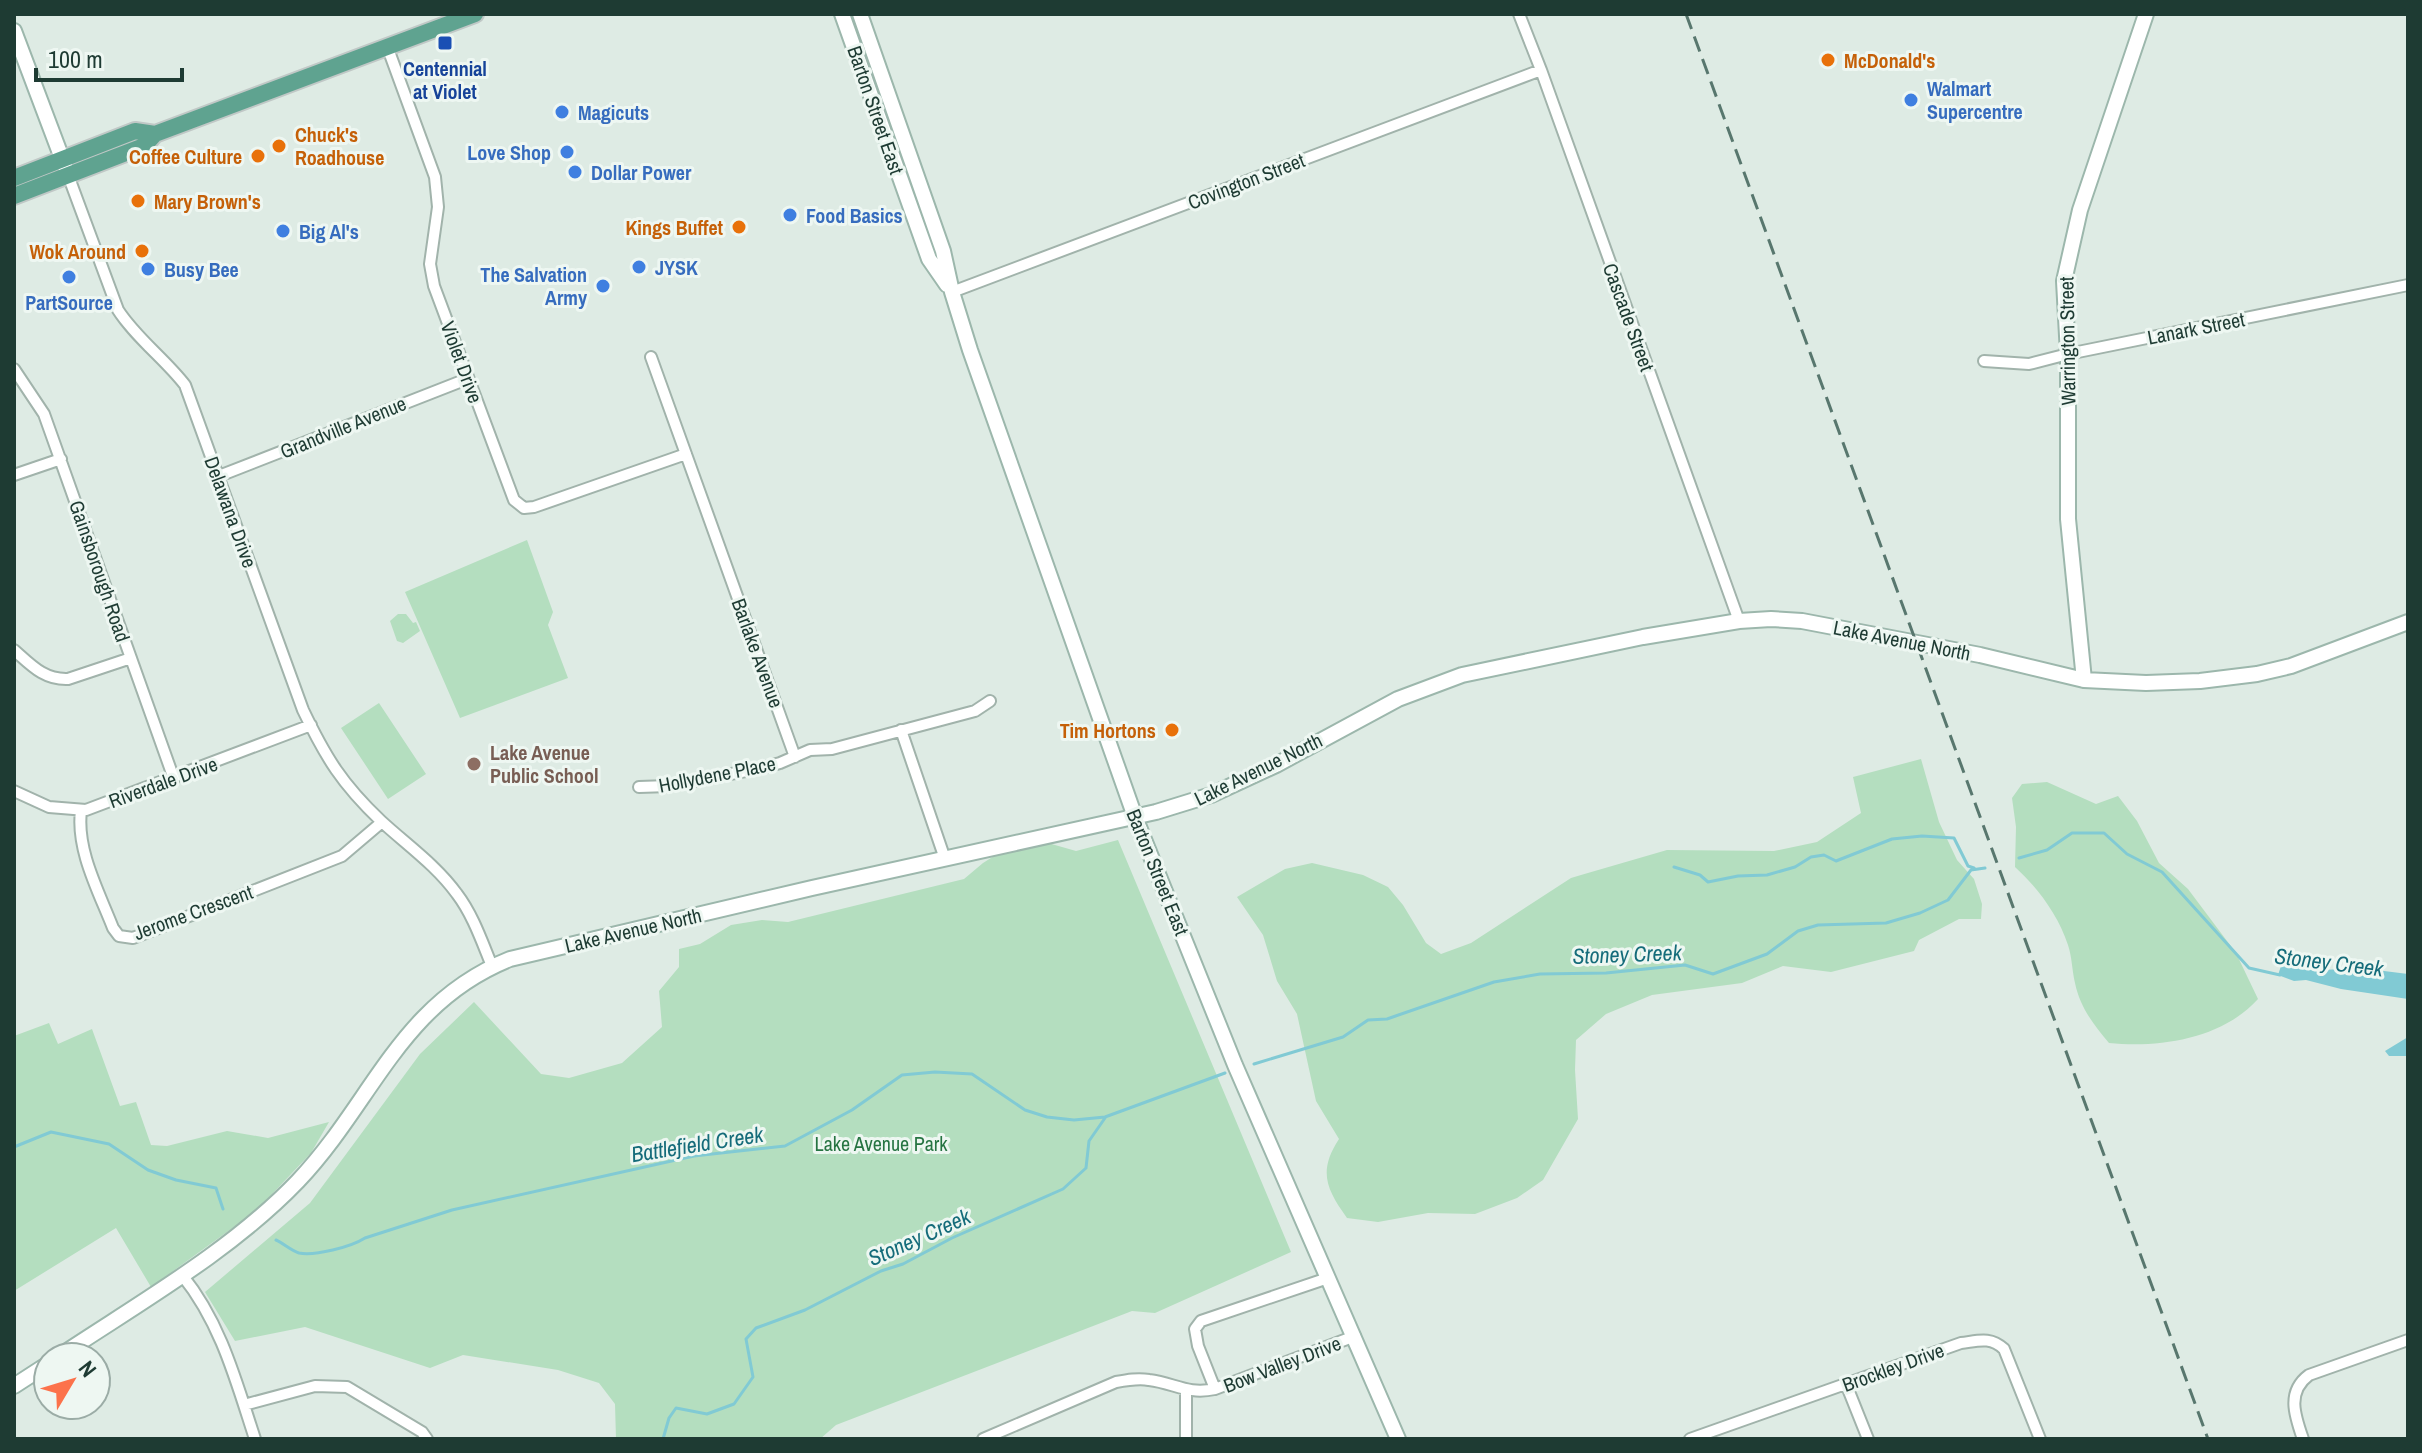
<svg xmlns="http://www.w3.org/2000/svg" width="2422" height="1453" font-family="'Archivo Narrow',sans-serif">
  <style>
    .green { fill: #b4debf }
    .water { fill: #81cad4 }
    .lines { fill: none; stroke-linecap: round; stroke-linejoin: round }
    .stream { stroke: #81cad4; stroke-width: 3 }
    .street-casing { stroke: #a1b3ab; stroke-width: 14 }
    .secondary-casing { stroke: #9cb7ac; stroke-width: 18 }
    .primary-casing { stroke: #c0c8c6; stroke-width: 20 }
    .street { stroke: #fff; stroke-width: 10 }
    .secondary { stroke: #fff; stroke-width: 14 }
    .primary { stroke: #5fa390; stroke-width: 16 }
    .rail { stroke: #58776e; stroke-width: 3; stroke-dasharray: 16 8; stroke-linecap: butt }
    .transit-dot { fill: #1a4fb4; stroke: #eef7f2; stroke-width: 3 }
    .food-dot { fill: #e8710a; stroke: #eef7f2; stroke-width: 3 }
    .shop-dot { fill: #3f7fe0; stroke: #eef7f2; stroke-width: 3 }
    .education-dot { fill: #8d6e63; stroke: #eef7f2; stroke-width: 3 }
    .labels { text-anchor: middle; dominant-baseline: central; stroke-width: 6; stroke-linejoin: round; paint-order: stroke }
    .food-label { font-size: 20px; font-weight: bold; fill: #c56008; stroke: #eef7f2; text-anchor: end }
    .transit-label { font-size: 20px; font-weight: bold; fill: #164399; stroke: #eef7f2 }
    .shop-label { font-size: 20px; font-weight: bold; fill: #366cbe; stroke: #eef7f2; text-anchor: start }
    .street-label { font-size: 20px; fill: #1e3b33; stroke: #eef7f2 }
    .education-label { font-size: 20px; font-weight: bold; fill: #785e54; stroke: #eef7f2; text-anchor: start }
    .park-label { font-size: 20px; fill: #267442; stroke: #eef7f2 }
    .water-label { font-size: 22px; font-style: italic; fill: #156c7a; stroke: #eef7f2 }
  </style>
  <rect width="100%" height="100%" fill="#deebe4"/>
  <path class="green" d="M 527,540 L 553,612 L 548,625 L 568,678 L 460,718 L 405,592 Z
    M 398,614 L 406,614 L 413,623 L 416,622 L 420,631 L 403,643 L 397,641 L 390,621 Z
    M 379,703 L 426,774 L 388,799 L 341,728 Z
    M 1921,759 L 1939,822 L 1957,860 L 1974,879 L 1982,904 L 1981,919 L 1959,919 L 1919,940 L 1914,951 L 1831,972 L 1783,966 L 1742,983 L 1652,995 L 1606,1014 L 1576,1040 L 1575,1070 L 1578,1119 L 1543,1180 L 1517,1198 L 1475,1214 L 1428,1213 L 1378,1222 L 1347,1218 C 1326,1189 1318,1171 1339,1139 L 1316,1101 L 1297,1014 L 1277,981 L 1263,935 L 1237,897 L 1285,869 L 1312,863 L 1363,875 L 1388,887 L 1403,905 L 1426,943 L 1441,954 L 1471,943 L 1571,878 L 1581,875 L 1667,850 L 1774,851 L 1817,842 L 1861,813 L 1853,777 Z
    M 2047,782 L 2096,804 L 2118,796 L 2137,821 L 2159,863 L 2188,889 L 2236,953 L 2258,999 C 2222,1039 2160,1048 2109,1043 C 2093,1024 2080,1007 2075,983 C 2072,970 2072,957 2068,945 C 2058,915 2038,888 2015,867 L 2016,827 L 2012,798 L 2022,784 Z
    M 1118,840 L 1291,1252 L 1155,1313 L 1132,1311 L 836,1425 L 820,1439 L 616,1439 L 615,1404 L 599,1383 L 558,1370 L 463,1355 L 430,1368 L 305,1327 L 235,1341 L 205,1292 L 310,1203 L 420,1054 L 474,1002 L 541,1074 L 569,1078 L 622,1063 L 662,1027 L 659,991 L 679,967 L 679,949 L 700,944 L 731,925 L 762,920 L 788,922 L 964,879 L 983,863 L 1010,846 L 1041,841 L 1076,851 Z
    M 49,1023 L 58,1044 L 92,1029 L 120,1106 L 136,1102 L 151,1145 L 167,1146 L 227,1131 L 268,1138 L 329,1122 L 311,1153 L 256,1211 L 151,1287 L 116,1228 L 14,1291 L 14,1036 Z"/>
  <path class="water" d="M 2281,966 L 2323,970 L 2360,968 L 2408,974 L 2408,999 L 2341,989 L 2306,980 L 2294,981 L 2278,975 Z
    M 2408,1037 L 2408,1056 L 2389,1056 L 2385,1051 Z"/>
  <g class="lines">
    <path class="stream" d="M 2019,858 L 2047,850 L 2072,833 L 2104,833 L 2127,854 L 2162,872 L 2249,968 L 2280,975
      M 1674,867 L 1700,875 L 1708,882 L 1738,876 L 1767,875 L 1795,867 L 1811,857 L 1824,855 L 1836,861 L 1892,839 L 1922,836 L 1954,838 L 1968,866 L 1974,868
      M 1254,1064 L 1343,1037 L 1368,1020 L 1387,1019 L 1494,982 L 1540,974 L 1606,973 L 1685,965 L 1713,974 L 1767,954 L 1798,931 L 1818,925 L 1886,923 L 1920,913 L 1948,900 L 1971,870 L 1985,868
      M 14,1147 L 51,1132 L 109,1144 L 148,1170 L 176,1180 L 216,1188 L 223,1209
      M 276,1240 C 283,1243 292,1251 299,1253 C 315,1256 351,1247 365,1238 L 452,1210 L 694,1156 L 785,1146 L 852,1110 L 902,1075 L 935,1072 L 972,1074 L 1025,1110 L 1047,1117 L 1074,1120 L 1105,1117 L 1225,1073
      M 663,1439 L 669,1418 L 676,1408 L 707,1414 L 734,1404 L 753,1377 L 746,1339 L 756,1328 L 805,1310 L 881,1271 L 903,1264 L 952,1238 L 1063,1189 L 1086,1168 L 1089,1141 L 1105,1118"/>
    <g class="street-casing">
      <path id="street" d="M 1519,14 L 1541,70 L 1739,621
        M 387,46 L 435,177 L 438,207 L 430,264 L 434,286 L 514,500 L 524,508 L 534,507 L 686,454
        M 68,175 L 118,310 C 136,338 165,359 185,385 L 303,710 C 326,758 342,784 381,821 C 407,845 436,865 457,894 C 473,915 482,942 492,966
        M 952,292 L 1541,70
        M 651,357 L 795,757
        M 1984,361 L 2029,364 L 2068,354 L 2408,285
        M 14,369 L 44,414 L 174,779
        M 14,475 L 61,459
        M 219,476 L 467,379
        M 14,650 C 31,665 44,680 68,679 L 131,658
        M 901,730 L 945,859
        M 639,787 L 669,786 L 762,768 L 780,763 L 810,750 L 832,749 L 975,711 L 990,701
        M 14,791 L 49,807 L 86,810 L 311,725
        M 81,811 C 76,850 99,892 113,928 L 119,936 L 133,938 L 342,856 L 382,822
        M 182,1275 C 221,1323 236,1381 255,1439
        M 1846,1384 L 1868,1439
        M 1215,1389 L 1198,1346 L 1195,1329 L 1201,1321 L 1328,1278
        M 244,1405 L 315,1386 L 347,1387 L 422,1432 L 427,1439
        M 983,1439 L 1116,1382 C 1127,1380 1138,1378 1149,1380 C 1175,1383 1187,1395 1215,1389 L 1355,1336
        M 1186,1439 L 1186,1391
        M 1690,1439 L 1961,1343 C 1978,1341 1990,1336 2004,1349 L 2040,1439
        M 2303,1439 C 2295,1416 2286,1392 2309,1375 L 2408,1340"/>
    </g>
    <g class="secondary-casing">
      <path id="secondary" d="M 842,14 L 929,259 L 947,285
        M 860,14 L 943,251 L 952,292 L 970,350 L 1135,817 L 1235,1065 L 1398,1439
        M 14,31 L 66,169
        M 2084,680 L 2068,519 L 2068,354 L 2064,281 L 2080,210 L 2146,14
        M 58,1357 C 139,1303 231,1251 298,1181 C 373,1102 400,1003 510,959 L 812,888 L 1156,812 L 1211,795 L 1276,765 L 1398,699 L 1462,675 L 1643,637 L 1739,621 L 1771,619 L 1802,621 L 1980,655 L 2084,680 L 2146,683 L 2200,681 L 2257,674 L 2291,666 L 2408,622
        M 14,1386 L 48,1364"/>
    </g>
    <g class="primary-casing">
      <path id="primary" d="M 14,178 L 135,131 L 155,134
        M 14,196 L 144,146 L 155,134 L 475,14"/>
    </g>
    <use href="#street" class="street"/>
    <use href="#secondary" class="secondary"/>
    <use href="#primary" class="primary"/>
    <path class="rail" d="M 1686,14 L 2208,1439"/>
  </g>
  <rect class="transit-dot" x="437" y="35" width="16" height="16" rx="4"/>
  <g class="food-dot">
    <circle cx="1828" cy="60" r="8"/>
    <circle cx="279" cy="146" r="8"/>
    <circle cx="258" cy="156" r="8"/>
    <circle cx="138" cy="201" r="8"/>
    <circle cx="739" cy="227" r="8"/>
    <circle cx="142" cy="251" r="8"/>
    <circle cx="1172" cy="730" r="8"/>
  </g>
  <g class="shop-dot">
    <circle cx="1911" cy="100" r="8"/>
    <circle cx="562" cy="112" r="8"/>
    <circle cx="567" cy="152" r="8"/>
    <circle cx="575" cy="172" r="8"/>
    <circle cx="790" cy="215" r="8"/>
    <circle cx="283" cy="231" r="8"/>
    <circle cx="639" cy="267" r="8"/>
    <circle cx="148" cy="269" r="8"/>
    <circle cx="69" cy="277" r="8"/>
    <circle cx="603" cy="286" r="8"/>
  </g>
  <circle class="education-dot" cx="474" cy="764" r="8"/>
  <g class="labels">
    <g class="food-label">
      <text x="1844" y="60" text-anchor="start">McDonald's</text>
      <text x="295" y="134" text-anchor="start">Chuck's<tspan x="295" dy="23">Roadhouse</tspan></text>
      <text x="242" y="156">Coffee Culture</text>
      <text x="154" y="201" text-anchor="start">Mary Brown's</text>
      <text x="723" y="227">Kings Buffet</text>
      <text x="126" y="251">Wok Around</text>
      <text x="1156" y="730">Tim Hortons</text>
    </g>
    <g class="transit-label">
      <text x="445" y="68">Centennial<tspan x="445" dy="23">at Violet</tspan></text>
    </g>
    <g class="shop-label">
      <text x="1927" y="88">Walmart<tspan x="1927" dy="23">Supercentre</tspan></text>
      <text x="578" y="112">Magicuts</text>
      <text x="551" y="152" text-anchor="end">Love Shop</text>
      <text x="591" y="172">Dollar Power</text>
      <text x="806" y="215">Food Basics</text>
      <text x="299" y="231">Big Al's</text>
      <text x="655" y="267">JYSK</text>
      <text x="164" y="269">Busy Bee</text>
      <text x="587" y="274" text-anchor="end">The Salvation<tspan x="587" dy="23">Army</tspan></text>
      <text x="69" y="302" text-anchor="middle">PartSource</text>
    </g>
    <g class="street-label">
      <text transform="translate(876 110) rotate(71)">Barton Street East</text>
      <text transform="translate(1246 181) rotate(-21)">Covington Street</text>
      <text transform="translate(1629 317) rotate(70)">Cascade Street</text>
      <text transform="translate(2196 328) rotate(-11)">Lanark Street</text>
      <text transform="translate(2067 341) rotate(-91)">Warrington Street</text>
      <text transform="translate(462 362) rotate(70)">Violet Drive</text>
      <text transform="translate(343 427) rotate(-22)">Grandville Avenue</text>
      <text transform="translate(231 512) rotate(70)">Delawana Drive</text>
      <text transform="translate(100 571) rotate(71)">Gainsborough Road</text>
      <text transform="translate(1902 640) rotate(11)">Lake Avenue North</text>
      <text transform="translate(758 653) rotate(70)">Barlake Avenue</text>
      <text transform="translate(1258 769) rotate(-26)">Lake Avenue North</text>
      <text transform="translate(717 774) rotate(-11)">Hollydene Place</text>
      <text transform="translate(163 782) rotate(-20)">Riverdale Drive</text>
      <text transform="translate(1158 872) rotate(68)">Barton Street East</text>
      <text transform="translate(193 912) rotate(-20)">Jerome Crescent</text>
      <text transform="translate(633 930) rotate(-13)">Lake Avenue North</text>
      <text transform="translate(1282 1364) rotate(-21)">Bow Valley Drive</text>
      <text transform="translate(1893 1367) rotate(-20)">Brockley Drive</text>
    </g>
    <g class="education-label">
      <text x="490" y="752">Lake Avenue<tspan x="490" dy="23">Public School</tspan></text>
    </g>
    <g class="park-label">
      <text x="881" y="1143">Lake Avenue Park</text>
    </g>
    <g class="water-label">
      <text transform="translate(1627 954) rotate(-2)">Stoney Creek</text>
      <text transform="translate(2329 962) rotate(7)">Stoney Creek</text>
      <text transform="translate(697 1144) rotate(-9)">Battlefield Creek</text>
      <text transform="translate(919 1237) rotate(-24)">Stoney Creek</text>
    </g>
  </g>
  <rect width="2422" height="1453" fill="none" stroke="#1e3b33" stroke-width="32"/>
  <g transform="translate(72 1381) rotate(52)"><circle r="38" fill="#eef7f2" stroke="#9baca6" stroke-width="2"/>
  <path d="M0-6L14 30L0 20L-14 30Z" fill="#fc724b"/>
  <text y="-12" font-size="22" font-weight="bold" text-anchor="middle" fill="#1e3b33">N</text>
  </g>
  <path d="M36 68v12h146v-12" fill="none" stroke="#1e3b33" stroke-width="4"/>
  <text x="48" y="68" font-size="24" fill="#1e3b33" stroke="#eef7f2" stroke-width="6" paint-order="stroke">100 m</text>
</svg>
